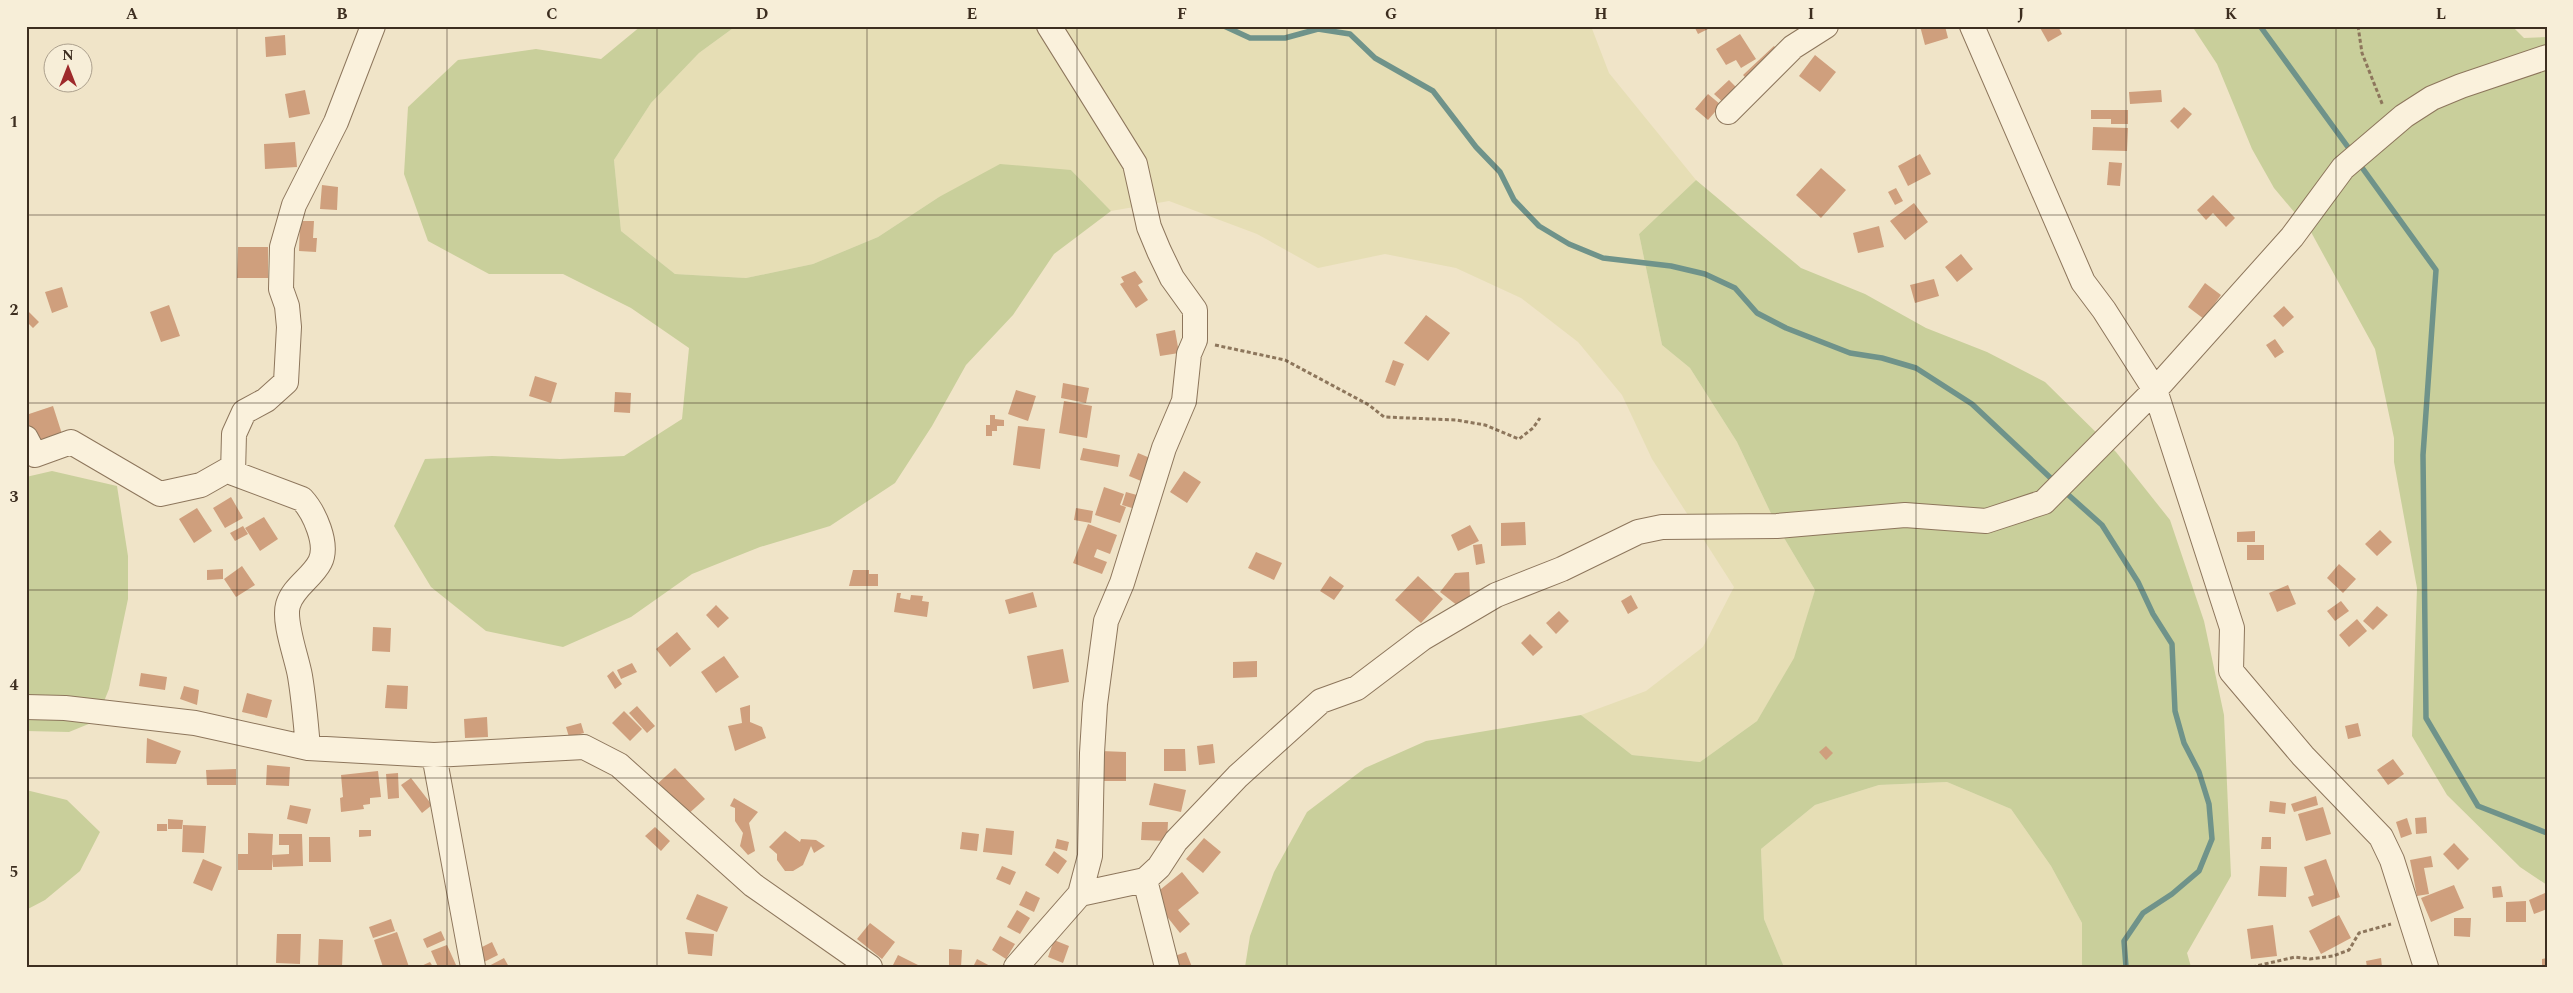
<svg xmlns="http://www.w3.org/2000/svg" width="2573" height="993" font-family="Spectral,serif">
  <style>
    .farmland { fill: #e6deb5 }
    .green { fill: #c9cf9b }
    .lines { fill: none; stroke-linecap: round; stroke-linejoin: round }
    .stream { stroke: #6f938a; stroke-width: 5.5 }
    .building { fill: #cf9f7d }
    .minor-casing { stroke: #8d765c; stroke-width: 26 }
    .path { stroke: #8d765c; stroke-width: 3; stroke-dasharray: 4 2.5; stroke-linecap: butt }
    .minor { stroke: #faf1dc; stroke-width: 24 }
    .grid { fill: none; stroke: #3d2e20; stroke-width: 1; stroke-opacity: 0.55 }
    .neatline { fill: none; stroke: #3d2e20; stroke-width: 2 }
    .grid-label { font-size: 16px; text-anchor: middle; font-weight: bold; fill: #3d2e20 }
  </style>
  <rect width="100%" height="100%" fill="#f0e4c8"/>
  <path class="farmland" d="M 736,26 L 1591,26 L 1609,73 L 1696,180 L 1639,234 L 1662,345 L 1690,368 L 1737,442 L 1777,526 L 1815,590 L 1795,658 L 1757,721 L 1700,762 L 1632,755 L 1581,715 L 1646,691 L 1703,647 L 1734,587 L 1652,459 L 1622,395 L 1578,342 L 1521,298 L 1456,268 L 1385,254 L 1318,268 L 1257,234 L 1169,201 L 1111,211 L 1071,170 L 939,197 L 878,237 L 813,264 L 746,278 L 675,274 L 621,231 L 614,160 L 651,103 L 699,53 Z
    M 1947,782 L 2011,809 L 2051,866 L 2082,923 L 2082,967 L 1784,967 L 1764,919 L 1761,849 L 1815,805 L 1879,785 Z"/>
  <path class="green" d="M 641,26 L 736,26 L 699,53 L 651,103 L 614,160 L 621,231 L 675,274 L 746,278 L 813,264 L 878,237 L 939,197 L 1000,164 L 1071,170 L 1111,211 L 1054,254 L 1013,315 L 966,365 L 932,426 L 895,483 L 830,526 L 760,547 L 692,574 L 631,617 L 563,647 L 486,631 L 431,587 L 394,526 L 425,459 L 492,456 L 560,459 L 624,456 L 682,419 L 689,348 L 631,308 L 563,274 L 489,274 L 428,241 L 404,174 L 408,107 L 458,60 L 536,49 L 601,59 Z
    M 2192,26 L 2512,26 L 2524,38 L 2547,37 L 2547,885 L 2520,867 L 2447,795 L 2412,736 L 2417,588 L 2394,462 L 2394,438 L 2375,349 L 2311,232 L 2274,188 L 2252,149 L 2217,64 Z
    M 1696,180 L 1801,268 L 1865,294 L 1926,328 L 1987,352 L 2045,382 L 2116,452 L 2170,520 L 2204,621 L 2224,715 L 2231,876 L 2187,953 L 2191,967 L 2082,967 L 2082,923 L 2051,866 L 2011,809 L 1947,782 L 1879,785 L 1815,805 L 1761,849 L 1764,919 L 1784,967 L 1245,967 L 1250,936 L 1274,872 L 1307,812 L 1365,768 L 1426,741 L 1581,715 L 1632,755 L 1700,762 L 1757,721 L 1794,658 L 1815,590 L 1777,526 L 1737,442 L 1690,368 L 1662,345 L 1639,234 Z
    M 52,471 L 117,486 L 128,556 L 128,599 L 109,689 L 96,721 L 69,732 L 26,731 L 26,477 Z
    M 26,790 L 67,800 L 100,832 L 80,871 L 45,900 L 26,910 Z"/>
  <g class="lines">
    <path class="stream" d="M 1224,26 L 1250,38 L 1285,38 L 1318,29 L 1350,34 L 1375,58 L 1433,91 L 1476,147 L 1500,172 L 1514,200 L 1539,226 L 1569,244 L 1603,258 L 1671,266 L 1705,274 L 1735,288 L 1757,313 L 1786,328 L 1850,353 L 1882,358 L 1916,368 L 1972,404 L 2056,483
      M 2260,26 L 2353,154
      M 2358,162 L 2436,270 L 2423,455 L 2426,718 L 2478,806 L 2547,833
      M 2064,491 L 2102,525 L 2138,582 L 2153,614 L 2172,644 L 2175,711 L 2184,743 L 2199,772 L 2209,804 L 2212,839 L 2199,871 L 2172,894 L 2143,913 L 2124,941 L 2126,967"/>
  </g>
  <path class="building" d="M 1694,26 L 1714,26 L 1698,34 Z
    M 1920,26 L 1945,26 L 1948,38 L 1925,45 Z
    M 2039,26 L 2058,26 L 2062,34 L 2048,42 Z
    M 1740,34 L 1756,59 L 1741,68 L 1736,60 L 1726,65 L 1716,49 Z
    M 285,35 L 286,55 L 266,57 L 265,37 Z
    M 1774,46 L 1783,56 L 1752,84 L 1743,75 Z
    M 1815,55 L 1836,72 L 1820,92 L 1799,76 Z
    M 1729,80 L 1740,91 L 1726,105 L 1714,94 Z
    M 305,90 L 310,114 L 289,118 L 285,94 Z
    M 2161,90 L 2162,102 L 2130,104 L 2129,92 Z
    M 1708,94 L 1721,105 L 1708,120 L 1695,109 Z
    M 2184,107 L 2192,114 L 2178,129 L 2170,121 Z
    M 2091,110 L 2128,110 L 2128,124 L 2111,124 L 2111,119 L 2091,119 Z
    M 2093,127 L 2128,128 L 2127,151 L 2092,150 Z
    M 295,142 L 297,167 L 265,169 L 264,144 Z
    M 1920,154 L 1931,174 L 1908,186 L 1898,166 Z
    M 2109,162 L 2122,163 L 2120,186 L 2107,185 Z
    M 1821,168 L 1846,190 L 1821,218 L 1796,195 Z
    M 322,185 L 338,187 L 337,210 L 320,209 Z
    M 1896,188 L 1903,201 L 1895,205 L 1888,192 Z
    M 2213,195 L 2235,218 L 2226,227 L 2213,213 L 2206,220 L 2197,210 Z
    M 1914,203 L 1928,222 L 1905,240 L 1890,221 Z
    M 300,221 L 314,221 L 313,238 L 317,238 L 316,252 L 299,251 Z
    M 1879,226 L 1884,247 L 1858,253 L 1853,233 Z
    M 238,247 L 268,247 L 268,278 L 237,278 Z
    M 1961,254 L 1973,269 L 1957,282 L 1945,267 Z
    M 1135,271 L 1143,282 L 1138,285 L 1148,300 L 1136,308 L 1120,284 L 1124,282 L 1121,277 Z
    M 1934,279 L 1939,296 L 1915,303 L 1910,285 Z
    M 2205,283 L 2221,295 L 2204,319 L 2188,307 Z
    M 62,287 L 68,307 L 52,313 L 45,292 Z
    M 169,305 L 180,336 L 161,342 L 150,312 Z
    M 2284,306 L 2294,317 L 2283,327 L 2273,316 Z
    M 26,309 L 39,322 L 33,328 L 28,323 L 26,324 Z
    M 1426,315 L 1450,333 L 1428,361 L 1404,343 Z
    M 1175,330 L 1179,353 L 1160,356 L 1156,334 Z
    M 2275,339 L 2284,352 L 2275,358 L 2266,345 Z
    M 1393,360 L 1404,364 L 1395,386 L 1385,382 Z
    M 535,376 L 557,383 L 551,403 L 529,396 Z
    M 1063,383 L 1089,388 L 1086,403 L 1061,398 Z
    M 1016,390 L 1036,396 L 1028,421 L 1008,414 Z
    M 615,392 L 631,393 L 630,413 L 614,412 Z
    M 1064,401 L 1092,406 L 1087,438 L 1059,433 Z
    M 53,406 L 62,434 L 34,442 L 26,415 Z
    M 990,415 L 995,415 L 995,419 L 1004,420 L 1004,426 L 997,426 L 997,431 L 992,431 L 992,436 L 986,436 L 986,425 L 990,425 Z
    M 1018,426 L 1045,429 L 1040,469 L 1013,465 Z
    M 1083,448 L 1120,455 L 1118,467 L 1080,460 Z
    M 1138,453 L 1150,458 L 1141,481 L 1129,476 Z
    M 1184,471 L 1201,482 L 1187,503 L 1170,492 Z
    M 1104,487 L 1124,494 L 1120,505 L 1126,507 L 1120,523 L 1095,515 Z
    M 1126,492 L 1137,495 L 1132,508 L 1122,505 Z
    M 231,497 L 243,518 L 225,528 L 213,508 Z
    M 197,508 L 212,531 L 194,543 L 179,519 Z
    M 1076,508 L 1093,511 L 1091,523 L 1074,520 Z
    M 264,517 L 278,539 L 260,551 L 245,528 Z
    M 1525,522 L 1526,545 L 1501,546 L 1501,523 Z
    M 1088,524 L 1117,535 L 1110,554 L 1097,549 L 1094,557 L 1107,562 L 1102,574 L 1073,563 Z
    M 1470,525 L 1479,541 L 1458,551 L 1451,535 Z
    M 243,526 L 248,534 L 235,541 L 230,533 Z
    M 2380,530 L 2392,542 L 2377,556 L 2365,544 Z
    M 2255,531 L 2255,542 L 2237,542 L 2237,532 Z
    M 1482,544 L 1485,563 L 1476,565 L 1473,545 Z
    M 2247,545 L 2264,545 L 2264,560 L 2247,560 Z
    M 1256,552 L 1282,563 L 1274,580 L 1248,568 Z
    M 2339,564 L 2356,579 L 2343,593 L 2327,578 Z
    M 242,566 L 255,585 L 236,597 L 224,579 Z
    M 223,569 L 223,579 L 207,580 L 207,570 Z
    M 853,570 L 869,570 L 869,574 L 878,574 L 878,586 L 849,586 Z
    M 1469,572 L 1470,597 L 1458,606 L 1440,592 L 1455,573 Z
    M 1330,576 L 1344,586 L 1334,600 L 1320,591 Z
    M 1418,576 L 1443,599 L 1421,623 L 1395,600 Z
    M 2288,585 L 2296,604 L 2277,612 L 2269,593 Z
    M 1033,592 L 1037,607 L 1009,614 L 1005,600 Z
    M 897,593 L 901,593 L 900,598 L 910,600 L 911,595 L 923,596 L 922,601 L 929,602 L 927,617 L 894,612 Z
    M 1631,595 L 1638,608 L 1628,614 L 1621,601 Z
    M 2341,601 L 2349,611 L 2335,621 L 2327,611 Z
    M 716,605 L 729,618 L 718,628 L 706,615 Z
    M 2377,606 L 2388,615 L 2373,630 L 2363,621 Z
    M 1559,611 L 1569,621 L 1556,634 L 1546,623 Z
    M 2357,619 L 2367,631 L 2349,647 L 2339,635 Z
    M 373,627 L 391,628 L 390,652 L 372,651 Z
    M 677,632 L 691,649 L 670,667 L 656,649 Z
    M 1530,634 L 1543,647 L 1533,656 L 1521,643 Z
    M 1063,649 L 1069,682 L 1033,689 L 1027,656 Z
    M 724,656 L 739,677 L 716,693 L 701,672 Z
    M 1257,661 L 1257,677 L 1233,678 L 1233,662 Z
    M 632,663 L 637,672 L 621,679 L 617,670 Z
    M 613,671 L 622,684 L 615,689 L 607,676 Z
    M 141,673 L 167,677 L 165,690 L 139,686 Z
    M 387,685 L 408,686 L 407,709 L 385,708 Z
    M 184,686 L 199,690 L 197,705 L 180,699 Z
    M 247,693 L 272,700 L 267,718 L 242,712 Z
    M 750,705 L 750,722 L 762,727 L 766,738 L 735,751 L 728,726 L 742,723 L 740,708 Z
    M 637,706 L 655,726 L 647,733 L 629,713 Z
    M 624,711 L 642,729 L 630,741 L 612,723 Z
    M 487,717 L 488,737 L 465,738 L 464,719 Z
    M 581,723 L 584,733 L 569,737 L 566,727 Z
    M 2358,723 L 2361,736 L 2348,739 L 2345,726 Z
    M 147,738 L 181,751 L 176,764 L 146,763 Z
    M 1213,744 L 1215,763 L 1199,765 L 1197,746 Z
    M 1826,746 L 1833,753 L 1826,760 L 1819,752 Z
    M 1164,749 L 1185,749 L 1186,771 L 1164,771 Z
    M 1101,751 L 1126,752 L 1126,781 L 1100,781 Z
    M 2393,759 L 2404,774 L 2388,785 L 2377,770 Z
    M 267,765 L 290,767 L 289,786 L 266,785 Z
    M 675,768 L 705,799 L 686,816 L 656,785 Z
    M 236,769 L 236,785 L 207,785 L 206,770 Z
    M 378,771 L 381,797 L 370,798 L 370,804 L 363,805 L 364,809 L 341,812 L 340,798 L 343,797 L 341,775 Z
    M 398,773 L 399,798 L 388,799 L 386,774 Z
    M 411,778 L 432,805 L 422,813 L 401,785 Z
    M 1154,783 L 1186,790 L 1181,812 L 1149,805 Z
    M 2316,796 L 2318,805 L 2294,812 L 2291,804 Z
    M 734,798 L 758,812 L 749,823 L 755,851 L 748,855 L 740,846 L 743,833 L 735,821 L 735,808 L 730,806 Z
    M 2270,801 L 2286,803 L 2285,814 L 2269,812 Z
    M 290,805 L 311,809 L 307,824 L 287,819 Z
    M 2323,807 L 2331,834 L 2306,841 L 2298,814 Z
    M 2426,817 L 2427,833 L 2416,834 L 2415,818 Z
    M 2407,818 L 2412,834 L 2401,838 L 2396,822 Z
    M 168,819 L 183,820 L 182,829 L 168,829 Z
    M 1142,822 L 1168,822 L 1167,841 L 1141,840 Z
    M 157,824 L 167,824 L 167,831 L 157,831 Z
    M 183,825 L 206,826 L 204,853 L 182,852 Z
    M 655,827 L 670,841 L 661,851 L 645,836 Z
    M 986,828 L 1014,831 L 1012,855 L 983,852 Z
    M 359,830 L 371,830 L 371,836 L 359,837 Z
    M 785,831 L 800,842 L 801,839 L 816,840 L 825,846 L 814,853 L 811,846 L 803,865 L 793,871 L 785,871 L 777,860 L 777,854 L 769,847 Z
    M 962,832 L 979,834 L 977,851 L 960,849 Z
    M 248,833 L 273,834 L 272,855 L 289,854 L 289,845 L 279,845 L 279,834 L 302,834 L 303,866 L 273,867 L 272,858 L 272,870 L 238,870 L 238,854 L 248,854 Z
    M 309,837 L 330,837 L 331,862 L 309,862 Z
    M 2262,837 L 2271,837 L 2271,849 L 2261,849 Z
    M 1204,838 L 1221,852 L 1203,873 L 1186,859 Z
    M 1057,839 L 1069,842 L 1067,851 L 1055,848 Z
    M 2454,843 L 2469,859 L 2458,870 L 2443,854 Z
    M 1054,851 L 1067,861 L 1058,874 L 1045,865 Z
    M 2431,856 L 2433,867 L 2424,868 L 2429,894 L 2417,896 L 2410,860 Z
    M 203,859 L 222,867 L 212,891 L 193,883 Z
    M 2326,859 L 2340,897 L 2312,907 L 2308,897 L 2314,895 L 2304,867 Z
    M 1002,866 L 1016,872 L 1010,885 L 996,879 Z
    M 2260,866 L 2287,867 L 2286,897 L 2258,896 Z
    M 1182,872 L 1199,893 L 1178,910 L 1190,924 L 1180,933 L 1161,909 L 1165,906 L 1155,894 Z
    M 2454,885 L 2464,908 L 2431,922 L 2421,898 Z
    M 2501,886 L 2503,897 L 2493,898 L 2492,887 Z
    M 1026,891 L 1040,898 L 1034,912 L 1019,905 Z
    M 2545,893 L 2547,909 L 2534,914 L 2529,900 Z
    M 697,894 L 728,907 L 717,932 L 686,919 Z
    M 2526,901 L 2526,922 L 2506,922 L 2506,902 Z
    M 1017,910 L 1030,918 L 1020,934 L 1007,927 Z
    M 2339,915 L 2351,938 L 2321,954 L 2309,931 Z
    M 2454,918 L 2471,918 L 2470,937 L 2454,936 Z
    M 391,919 L 395,931 L 373,938 L 369,927 Z
    M 870,923 L 895,942 L 882,959 L 857,939 Z
    M 2273,925 L 2277,956 L 2251,959 L 2247,929 Z
    M 441,931 L 445,940 L 427,948 L 423,939 Z
    M 397,932 L 409,967 L 383,967 L 374,940 Z
    M 685,932 L 714,934 L 712,956 L 688,954 Z
    M 277,934 L 301,934 L 300,964 L 276,963 Z
    M 1000,936 L 1015,944 L 1006,959 L 992,950 Z
    M 319,939 L 343,940 L 342,967 L 318,967 Z
    M 1054,940 L 1069,946 L 1063,963 L 1048,957 Z
    M 492,942 L 498,955 L 482,963 L 476,950 Z
    M 447,945 L 456,965 L 438,967 L 431,951 Z
    M 949,949 L 962,950 L 961,967 L 949,967 Z
    M 1186,952 L 1192,967 L 1175,967 L 1172,957 Z
    M 898,955 L 922,967 L 892,967 Z
    M 504,958 L 509,967 L 487,967 Z
    M 2381,958 L 2382,967 L 2367,967 L 2366,961 Z
    M 2547,958 L 2547,967 L 2542,967 L 2542,959 Z
    M 977,959 L 992,967 L 973,967 Z
    M 430,962 L 433,967 L 419,967 Z"/>
  <g class="lines">
    <g class="minor-casing">
      <path id="minor" d="M 1049,26 L 1135,164 L 1149,227 L 1159,251 L 1172,278 L 1195,310 L 1195,340 L 1189,354 L 1184,401 L 1164,448 L 1122,583 L 1106,621 L 1095,704 L 1092,753 L 1090,856 L 1080,894
        M 1972,26 L 2083,282 L 2104,310 L 2155,390 L 2232,628 L 2231,671 L 2303,756 L 2381,837 L 2392,860 L 2426,967
        M 1728,112 L 1793,47 L 1826,26
        M 26,438 L 35,455 L 71,442 L 160,494 L 201,485 L 231,468
        M 26,707 L 65,708 L 195,723 L 308,748 L 434,755 L 584,747 L 619,765 L 753,885 L 870,967
        M 308,748 C 306,724 304,700 300,676 C 297,658 283,622 288,605 C 293,587 312,578 320,562 C 329,544 314,512 302,499 L 233,473 L 234,434 L 244,412 L 266,400 L 286,382 L 289,327 L 287,306 L 281,289 L 282,247 L 294,205 L 336,122 L 373,26
        M 434,755 L 473,967
        M 1145,880 L 1167,967
        M 1016,967 L 1080,894 L 1145,880 L 1159,867 L 1176,841 L 1238,776 L 1321,701 L 1357,688 L 1423,638 L 1496,595 L 1562,569 L 1638,532 L 1662,527 L 1777,526 L 1905,515 L 1986,521 L 2044,502 L 2155,390 L 2292,237 L 2343,168 L 2404,116 L 2432,98 L 2461,86 L 2547,57"/>
    </g>
    <path class="path" d="M 2358,26 L 2362,53 L 2383,106
      M 1215,345 L 1285,360 L 1369,405 L 1384,417 L 1456,420 L 1485,425 L 1519,439 L 1533,428 L 1540,418
      M 2252,967 L 2295,957 L 2310,959 L 2333,956 L 2349,950 L 2359,933 L 2391,924"/>
    <use href="#minor" class="minor"/>
  </g>
  <path class="grid" d="M 237,26 L 237,967M 447,26 L 447,967M 657,26 L 657,967M 867,26 L 867,967M 1077,26 L 1077,967M 1287,26 L 1287,967M 1496,26 L 1496,967M 1706,26 L 1706,967M 1916,26 L 1916,967M 2126,26 L 2126,967M 2336,26 L 2336,967M 26,215 L 2547,215M 26,403 L 2547,403M 26,590 L 2547,590M 26,778 L 2547,778"/>
  <rect width="2573" height="993" fill="none" stroke="#f7eed8" stroke-width="55"/>
  <g transform="translate(68 68)"><circle r="24" fill="#f7eed8" stroke="#ada18e"/>
  <path d="M0-4L9 19L0 12L-9 19Z" fill="#9e2a2b"/>
  <text y="-8" font-size="14" font-weight="bold" text-anchor="middle" fill="#3d2e20">N</text>
  </g>
  <rect x="28" y="28" width="2518" height="938" class="neatline"/>
  <g class="grid-label">
    <text x="132" y="19">A</text>
    <text x="342" y="19">B</text>
    <text x="552" y="19">C</text>
    <text x="762" y="19">D</text>
    <text x="972" y="19">E</text>
    <text x="1182" y="19">F</text>
    <text x="1391" y="19">G</text>
    <text x="1601" y="19">H</text>
    <text x="1811" y="19">I</text>
    <text x="2021" y="19">J</text>
    <text x="2231" y="19">K</text>
    <text x="2441" y="19">L</text>
    <text x="14" y="127">1</text>
    <text x="14" y="315">2</text>
    <text x="14" y="502">3</text>
    <text x="14" y="690">4</text>
    <text x="14" y="877">5</text>
  </g>
</svg>
